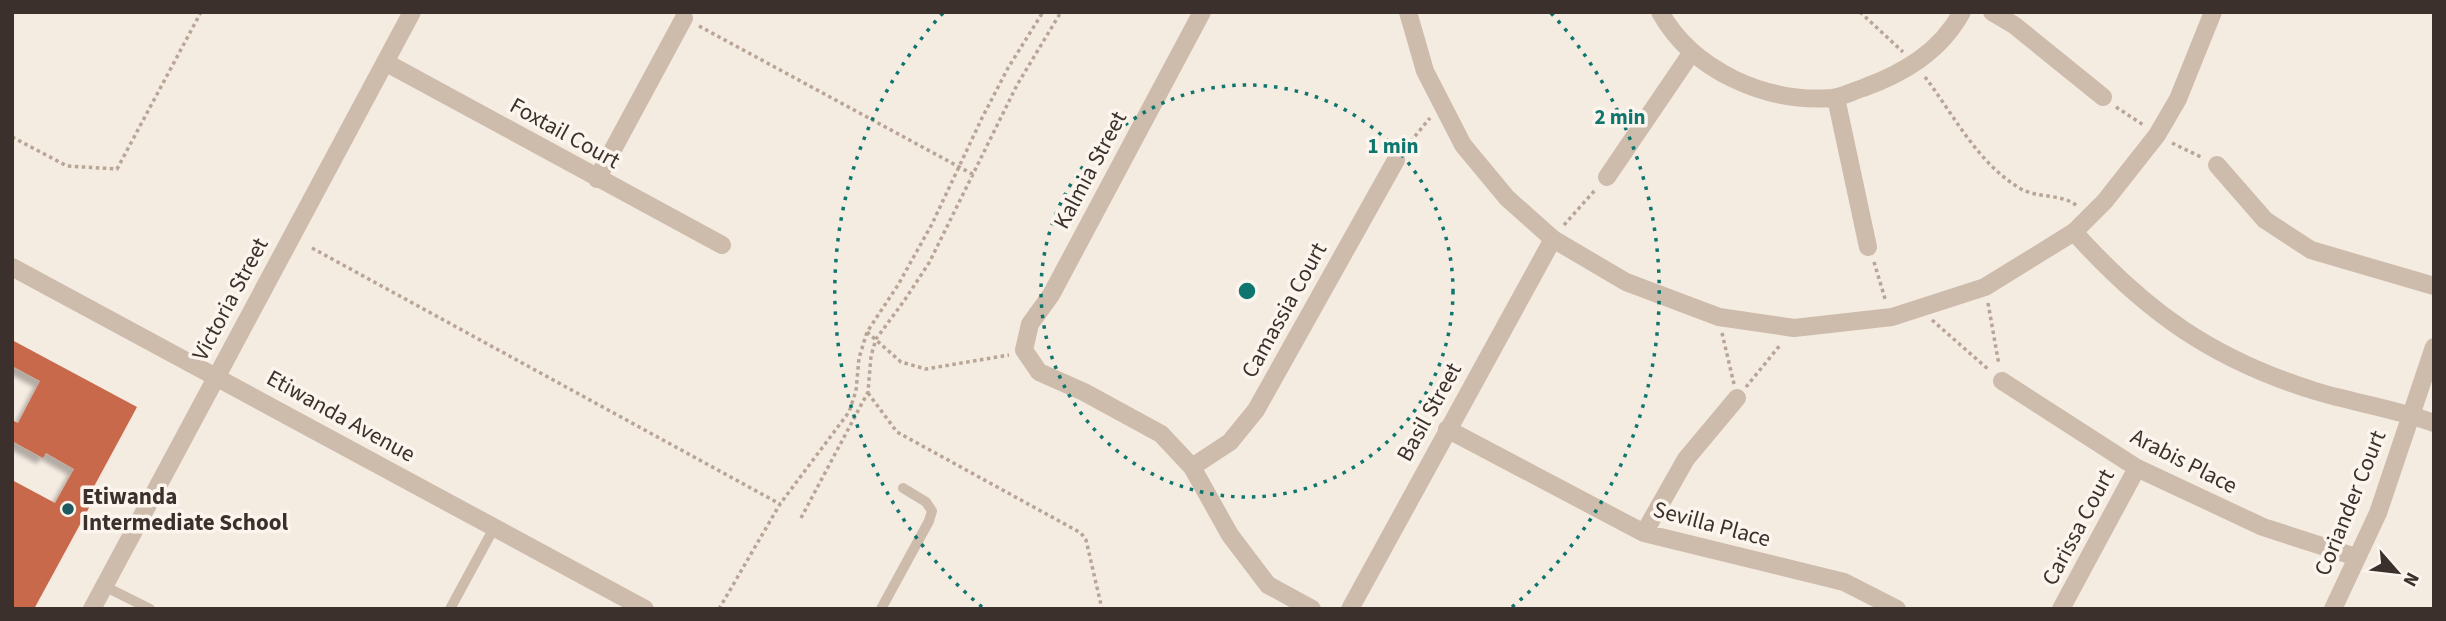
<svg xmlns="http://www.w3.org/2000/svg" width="2446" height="621" font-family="'Source Sans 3',sans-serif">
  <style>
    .building { fill: #c8694b; filter: url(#shadow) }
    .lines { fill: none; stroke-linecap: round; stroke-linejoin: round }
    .path { stroke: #b9a596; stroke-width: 3.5; stroke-dasharray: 3.5 3.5; stroke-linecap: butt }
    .service { stroke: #cdbbac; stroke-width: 10 }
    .minor { stroke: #cdbbac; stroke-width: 18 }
    .tertiary { stroke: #cdbbac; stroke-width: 18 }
    .ring { fill: none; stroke: #0f766e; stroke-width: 3.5; stroke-dasharray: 3.5 7 }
    .poi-dot { fill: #1f5a5e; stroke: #fbf5ee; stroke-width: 2.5 }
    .labels { text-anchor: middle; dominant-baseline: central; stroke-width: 7; stroke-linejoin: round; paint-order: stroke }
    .street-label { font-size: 23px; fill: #3b302b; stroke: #fbf5ee }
    .poi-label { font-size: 23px; font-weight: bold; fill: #3b302b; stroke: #fbf5ee; text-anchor: start }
    .centre { fill: #0f766e; stroke: #fbf5ee; stroke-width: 3.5 }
    .ring-label { font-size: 21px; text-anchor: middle; font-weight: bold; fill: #0f766e; stroke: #fbf5ee; stroke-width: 7; stroke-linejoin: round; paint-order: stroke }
  </style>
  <defs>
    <filter id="shadow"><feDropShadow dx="-6" dy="6" stdDeviation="2" flood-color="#0004"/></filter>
  </defs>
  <rect width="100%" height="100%" fill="#f4ebe1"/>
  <path class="building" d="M 12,340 L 137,407 L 85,503 L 90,506 L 34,609 L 12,609 L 12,480 L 55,503 L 74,469 L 46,453 L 43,458 L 12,441 L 12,420 L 18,423 L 40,381 L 12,366 Z"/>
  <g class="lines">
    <path class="path" d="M 1860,12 L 1903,52
      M 699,26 L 974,175
      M 1925,77 C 1954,115 1977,163 2021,189 C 2037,198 2064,194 2077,206
      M 2116,107 L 2145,126
      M 12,137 L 67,166 L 117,169 L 201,12
      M 2172,143 L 2203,158
      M 1406,147 L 1430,118
      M 1564,225 L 1596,189
      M 312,248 L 780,504
      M 1874,262 L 1886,302
      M 1988,303 L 1999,365
      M 1932,320 L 1989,370
      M 867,332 L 901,362 L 926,369 L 1009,355
      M 1722,333 L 1734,384
      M 1746,387 L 1781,344
      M 868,393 L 897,432 L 1081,533 L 1086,540 L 1102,609
      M 801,518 L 868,392 L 871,356 L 876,339 L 904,301 L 929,263 L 1017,85 L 1061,12
      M 719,609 L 780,504 L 849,412 L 856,391 L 859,358 L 867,332 L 898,285 L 932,224 L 982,118 L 1008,68 L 1043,12"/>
    <path class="service" d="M 104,586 L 150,609
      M 450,609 L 494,528
      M 881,609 L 929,521 L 932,511 L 926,502 L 903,488"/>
    <path class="minor" d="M 1202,12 L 1051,295 L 1030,324 L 1024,350 L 1039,372 L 1084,392 L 1161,434 L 1192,467 L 1230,535 L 1268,585 L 1312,609
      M 1660,12 C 1693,71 1766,103 1832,98 C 1842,97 1853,91 1863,88 C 1904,73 1940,52 1962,12
      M 1992,12 L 2014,25 L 2103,97
      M 385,62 L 722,245
      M 1836,98 L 1868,247
      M 2217,165 L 2265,220 L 2311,250 L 2434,286
      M 1607,177 L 1692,52
      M 597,179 L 684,18
      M 2074,232 C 2146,312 2212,359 2315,391 C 2355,403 2395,409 2434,423
      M 217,376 L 412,12
      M 2002,381 L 2137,468 L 2263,527 L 2356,557
      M 1447,429 L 1644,533 L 1844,582 L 1897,609
      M 1192,467 L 1230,442 L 1256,410 L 1396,160
      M 1644,533 L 1686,459 L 1737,398
      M 1350,609 L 1553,239
      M 2061,609 L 2137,468
      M 2333,609 L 2378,513 L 2434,347"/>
    <path class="tertiary" d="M 1408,12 L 1425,71 L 1463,145 L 1507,198 L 1553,239 L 1626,282 L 1719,317 L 1794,328 L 1892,317 L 1985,287 L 2074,232 L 2105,201 L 2157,135 L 2178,99 L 2213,12
      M 12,267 L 645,609
      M 92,609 L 217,376"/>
  </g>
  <g class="ring">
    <circle cx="1247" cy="291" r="206"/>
    <path d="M982 607A412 412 0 0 1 943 13M1551 13A412 412 0 0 1 1512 607"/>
  </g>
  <circle class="poi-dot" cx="68" cy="509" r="7"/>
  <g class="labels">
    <g class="street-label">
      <text transform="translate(565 133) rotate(29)">Foxtail Court</text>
      <text transform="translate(1090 170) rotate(-62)">Kalmia Street</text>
      <text transform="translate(230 299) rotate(-62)">Victoria Street</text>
      <text transform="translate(1284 310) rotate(-61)">Camassia Court</text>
      <text transform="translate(1429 412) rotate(-61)">Basil Street</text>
      <text transform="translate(341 416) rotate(29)">Etiwanda Avenue</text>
      <text transform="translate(2184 461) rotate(27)">Arabis Place</text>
      <text transform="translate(2350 503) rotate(-68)">Coriander Court</text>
      <text transform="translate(1712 524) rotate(15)">Sevilla Place</text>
      <text transform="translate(2078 527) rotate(-62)">Carissa Court</text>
    </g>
    <g class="poi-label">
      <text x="82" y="496">Etiwanda<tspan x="82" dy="26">Intermediate School</tspan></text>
    </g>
  </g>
  <circle cx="1247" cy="291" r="10" class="centre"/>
  <g class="ring-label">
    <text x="1620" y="124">2 min</text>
    <text x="1393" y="153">1 min</text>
  </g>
  <rect width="2446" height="621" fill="none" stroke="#3b302b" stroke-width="28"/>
  <g transform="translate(2397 572) rotate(118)" stroke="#fbf5ee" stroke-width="5" paint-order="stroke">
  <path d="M0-5L12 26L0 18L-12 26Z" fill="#3b302b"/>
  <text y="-10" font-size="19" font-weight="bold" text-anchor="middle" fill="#3b302b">N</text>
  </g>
</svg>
